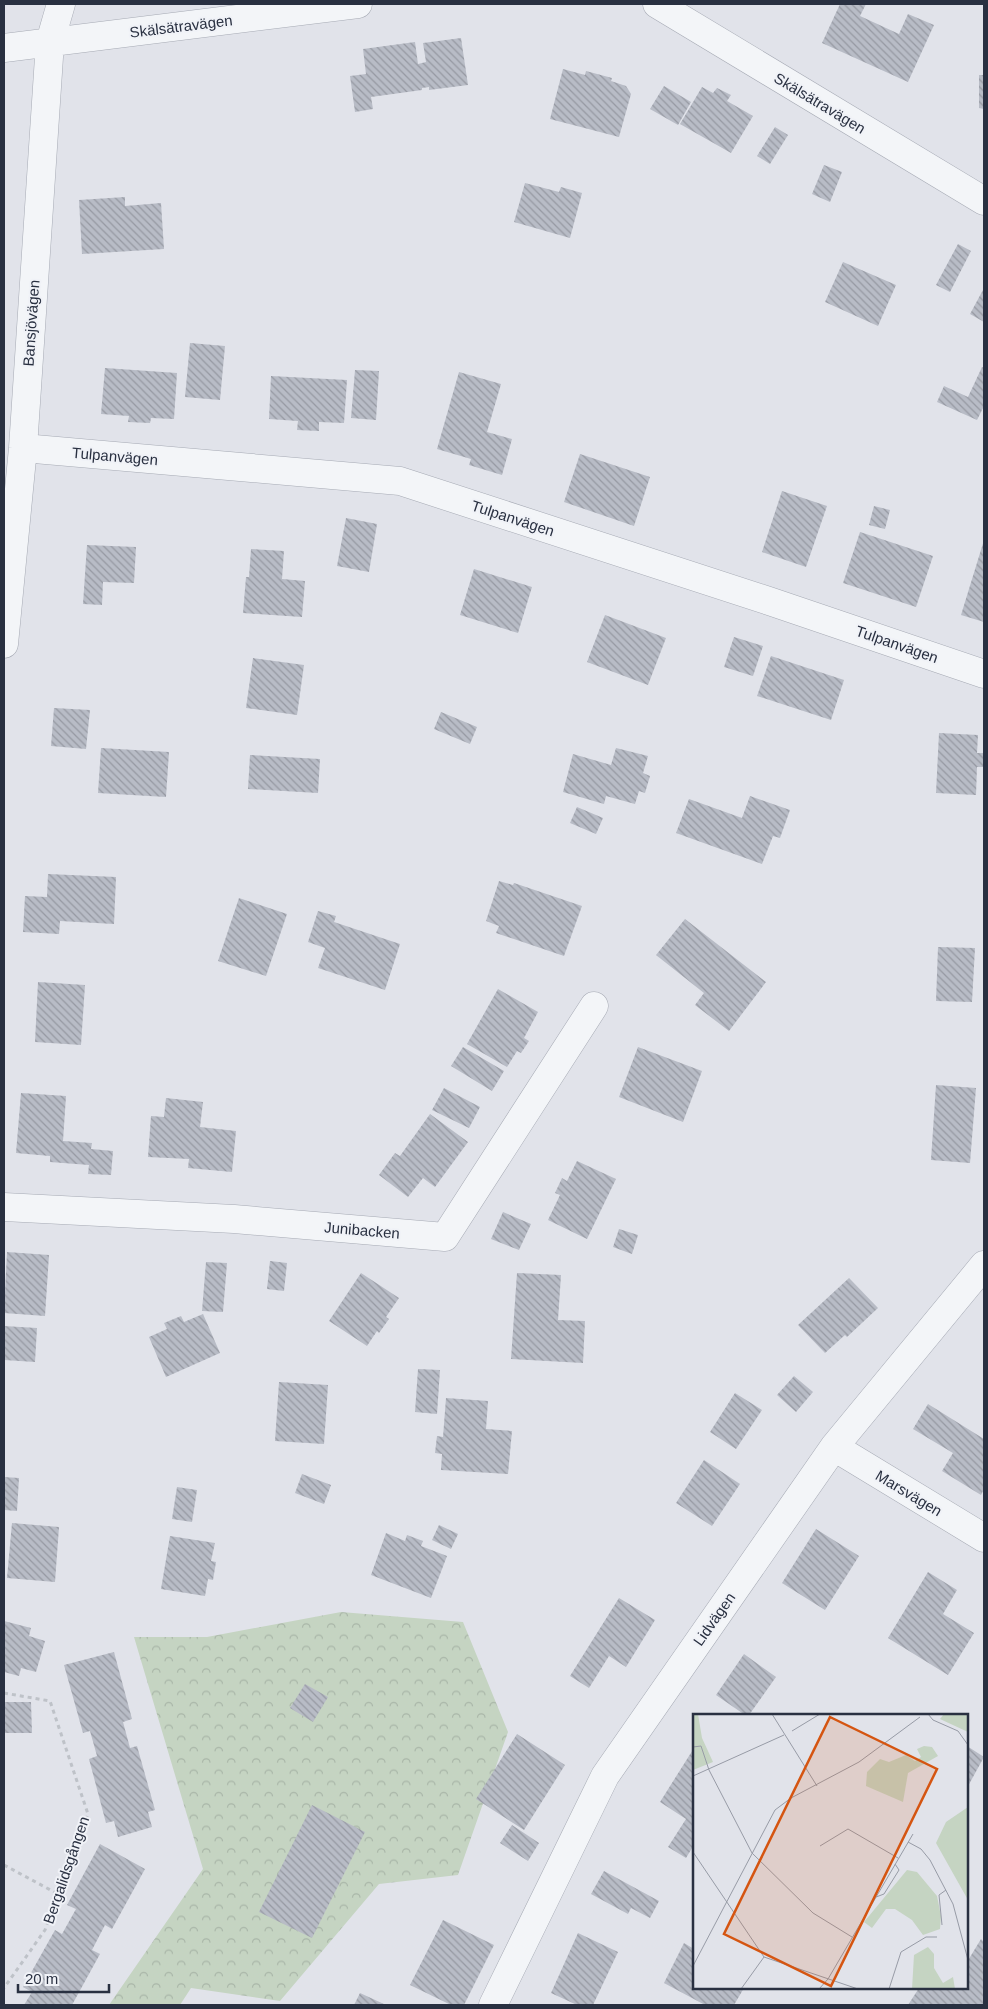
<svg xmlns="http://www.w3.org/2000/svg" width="988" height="2009" font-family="Arial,sans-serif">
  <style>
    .forest { fill: url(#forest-crowns) }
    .building { fill: url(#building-back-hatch) }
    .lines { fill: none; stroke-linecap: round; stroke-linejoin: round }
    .minor-casing { stroke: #a6aab4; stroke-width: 29 }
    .path { stroke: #bec2c8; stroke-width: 3; stroke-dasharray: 4 4; stroke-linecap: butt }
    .minor { stroke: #f3f5f8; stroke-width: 28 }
    .labels { text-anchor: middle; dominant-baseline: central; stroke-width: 4; stroke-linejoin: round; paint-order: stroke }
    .street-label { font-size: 15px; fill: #293041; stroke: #f0f2f7 }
    .inset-road { fill: none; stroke: #979ba6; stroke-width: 1 }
    .view { fill: #d55511; fill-opacity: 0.15; stroke: #d55511; stroke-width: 2.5 }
    .inset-edge { fill: none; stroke: #293041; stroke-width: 2.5 }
  </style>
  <defs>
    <pattern id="forest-crowns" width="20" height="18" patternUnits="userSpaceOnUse" patternTransform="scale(1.25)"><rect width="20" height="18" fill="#c5d4c2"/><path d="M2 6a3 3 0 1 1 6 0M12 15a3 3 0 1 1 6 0" fill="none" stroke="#a9b6a8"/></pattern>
    <pattern id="building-back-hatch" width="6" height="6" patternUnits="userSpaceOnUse" patternTransform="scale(1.25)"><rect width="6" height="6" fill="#b8bcc6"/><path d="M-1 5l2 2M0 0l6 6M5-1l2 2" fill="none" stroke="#9699a2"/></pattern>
  </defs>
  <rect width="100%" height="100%" fill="#e1e3ea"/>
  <path class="forest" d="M 341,1612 L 463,1622 L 508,1732 L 458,1875 L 379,1884 L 280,2001 L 191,1988 L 180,2005 L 109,2005 L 203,1869 L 134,1637 L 207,1637 Z"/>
  <path class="building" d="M 840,4 L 866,4 L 860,16 L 899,34 L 908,14 L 934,25 L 908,82 L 822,43 Z
    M 461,38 L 468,85 L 429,90 L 429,87 L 422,88 L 422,90 L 371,97 L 373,109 L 355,112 L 350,76 L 366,74 L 363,49 L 415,42 L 418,64 L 426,62 L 423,43 Z
    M 563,69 L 585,75 L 586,71 L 612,78 L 611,81 L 626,86 L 631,94 L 619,137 L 550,119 Z
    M 979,75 L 984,75 L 984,109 L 979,108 Z
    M 664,86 L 691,102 L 678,125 L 650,109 Z
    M 702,87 L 713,93 L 717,88 L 731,95 L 727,101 L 753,116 L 731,153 L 680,124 Z
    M 775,127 L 788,135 L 770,164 L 757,156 Z
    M 824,165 L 842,172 L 830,202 L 812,194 Z
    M 525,183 L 559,192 L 561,187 L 582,193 L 570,238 L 514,222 Z
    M 125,197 L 125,206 L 161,203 L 164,249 L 82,254 L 79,200 Z
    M 958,244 L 971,251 L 950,292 L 936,285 Z
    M 843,262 L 896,285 L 878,326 L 825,302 Z
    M 984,288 L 984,322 L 970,314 Z
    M 190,343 L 225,346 L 220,400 L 185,397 Z
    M 982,367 L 984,368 L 984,406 L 977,420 L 937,402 L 944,386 L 968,397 Z
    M 105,368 L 177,373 L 174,419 L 151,418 L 150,423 L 128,422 L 129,416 L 101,414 Z
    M 355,370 L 379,371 L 376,420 L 351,418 Z
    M 459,372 L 501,384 L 487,432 L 512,439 L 502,475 L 469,465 L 471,459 L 437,449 Z
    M 271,376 L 347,380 L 344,423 L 319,422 L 319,431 L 297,430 L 298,421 L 269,419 Z
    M 580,454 L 650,477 L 634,526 L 564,502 Z
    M 782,491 L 827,506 L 806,567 L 762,552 Z
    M 874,506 L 890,510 L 885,529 L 869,525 Z
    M 346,518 L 377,524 L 369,572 L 337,566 Z
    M 860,532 L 933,556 L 916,607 L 843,583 Z
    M 984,540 L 984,622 L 961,615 Z
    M 87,545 L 136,547 L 134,583 L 103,582 L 102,605 L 83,604 Z
    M 251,549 L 284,551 L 282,579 L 305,581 L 302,617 L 243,613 L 246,577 L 249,577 Z
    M 474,569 L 532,587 L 518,633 L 460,615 Z
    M 605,615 L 666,638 L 648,685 L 587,662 Z
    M 734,637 L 763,646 L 753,676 L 724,667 Z
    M 771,656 L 844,680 L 831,720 L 757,696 Z
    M 253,658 L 304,665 L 297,715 L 246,708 Z
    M 54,708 L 90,710 L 86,749 L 51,746 Z
    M 441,712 L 477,727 L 470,744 L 434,729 Z
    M 939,733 L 978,735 L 977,753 L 984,753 L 984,767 L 977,767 L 976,795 L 936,793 Z
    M 101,748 L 169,752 L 166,797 L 98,793 Z
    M 616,748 L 648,756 L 643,773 L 650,776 L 645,793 L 639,791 L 635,804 L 606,796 L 604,804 L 563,792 L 573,754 L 611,765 Z
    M 250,755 L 320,759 L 318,793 L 248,789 Z
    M 750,796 L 790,810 L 780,838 L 773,836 L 762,864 L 676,833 L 689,799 L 742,818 Z
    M 577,807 L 603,818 L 596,834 L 570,823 Z
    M 48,874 L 116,877 L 114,924 L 60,921 L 59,934 L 23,932 L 25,896 L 47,897 Z
    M 499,881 L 513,885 L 514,883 L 582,906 L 564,956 L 496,933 L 499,926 L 486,921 Z
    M 239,898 L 287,914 L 266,976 L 218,961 Z
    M 318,911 L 336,916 L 334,922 L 400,944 L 385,990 L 318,968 L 325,948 L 308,942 Z
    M 685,919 L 766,982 L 729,1031 L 695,1005 L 704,993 L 656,955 Z
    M 938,947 L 975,948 L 972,1002 L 936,1001 Z
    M 38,982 L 85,985 L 81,1045 L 35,1042 Z
    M 498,989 L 538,1012 L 524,1038 L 529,1041 L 521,1053 L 517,1051 L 507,1067 L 467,1044 Z
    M 463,1047 L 504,1071 L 492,1091 L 451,1066 Z
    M 638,1047 L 702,1071 L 683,1122 L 619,1097 Z
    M 936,1085 L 976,1088 L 970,1163 L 931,1160 Z
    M 444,1088 L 480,1107 L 469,1128 L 432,1110 Z
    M 21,1093 L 66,1096 L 63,1141 L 92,1143 L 91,1149 L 113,1151 L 111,1175 L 88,1174 L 89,1165 L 50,1162 L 50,1156 L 16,1153 Z
    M 166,1098 L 203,1102 L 200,1127 L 236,1131 L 232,1172 L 188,1168 L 189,1159 L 148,1157 L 151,1116 L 164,1117 Z
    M 430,1114 L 468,1142 L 435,1187 L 423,1178 L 408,1197 L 379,1175 L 395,1153 L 400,1156 Z
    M 577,1161 L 616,1179 L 587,1239 L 548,1220 L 560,1195 L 555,1193 L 562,1178 L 567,1181 Z
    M 503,1212 L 531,1224 L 519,1250 L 491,1239 Z
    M 619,1229 L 638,1235 L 632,1254 L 613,1247 Z
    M 7,1252 L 49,1255 L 45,1316 L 4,1313 Z
    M 270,1261 L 287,1263 L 284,1291 L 267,1289 Z
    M 206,1262 L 227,1263 L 223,1312 L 202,1311 Z
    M 361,1273 L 399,1298 L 386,1317 L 389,1319 L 379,1333 L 377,1331 L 367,1346 L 329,1321 Z
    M 517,1273 L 561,1275 L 558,1320 L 585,1321 L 583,1363 L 511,1359 Z
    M 849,1278 L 878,1308 L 847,1337 L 845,1335 L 825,1353 L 798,1325 Z
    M 203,1314 L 220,1353 L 166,1377 L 149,1337 L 167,1329 L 164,1323 L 181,1316 L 184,1322 Z
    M 4,1326 L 37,1328 L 35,1362 L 4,1360 Z
    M 418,1369 L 440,1370 L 437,1414 L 415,1412 Z
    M 794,1376 L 813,1392 L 796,1412 L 777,1395 Z
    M 279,1382 L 328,1385 L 324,1444 L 275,1441 Z
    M 735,1393 L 762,1410 L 736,1449 L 710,1432 Z
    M 446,1398 L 488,1401 L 486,1429 L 512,1431 L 508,1474 L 441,1470 L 442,1454 L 435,1453 L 437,1436 L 443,1437 Z
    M 928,1404 L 984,1439 L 984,1489 L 981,1495 L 942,1471 L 953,1453 L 913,1429 Z
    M 704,1460 L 740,1484 L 712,1526 L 676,1503 Z
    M 302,1474 L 331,1485 L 324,1504 L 295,1493 Z
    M 4,1477 L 19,1478 L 17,1511 L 4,1510 Z
    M 177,1487 L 197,1490 L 192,1522 L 172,1519 Z
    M 12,1523 L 59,1527 L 55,1582 L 7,1578 Z
    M 439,1525 L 458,1534 L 451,1549 L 432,1540 Z
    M 816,1529 L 859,1556 L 825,1610 L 782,1583 Z
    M 386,1533 L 405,1541 L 407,1535 L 423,1541 L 421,1546 L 447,1556 L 431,1598 L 371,1575 Z
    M 170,1536 L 215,1543 L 211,1561 L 216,1562 L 213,1580 L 208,1579 L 205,1596 L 161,1589 Z
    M 928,1572 L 957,1590 L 943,1614 L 974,1633 L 948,1675 L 888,1638 Z
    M 619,1598 L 655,1620 L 626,1667 L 609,1656 L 589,1688 L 570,1676 Z
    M 4,1621 L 31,1628 L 29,1636 L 45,1641 L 36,1672 L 21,1668 L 19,1676 L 4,1672 Z
    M 114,1652 L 132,1719 L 123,1722 L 130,1748 L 137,1746 L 155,1810 L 148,1812 L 152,1827 L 118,1837 L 114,1821 L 106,1823 L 89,1759 L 97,1756 L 90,1731 L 83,1733 L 64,1665 Z
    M 744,1654 L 776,1677 L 749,1715 L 745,1715 L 716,1695 Z
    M 305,1684 L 328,1697 L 313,1722 L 290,1708 Z
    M 4,1702 L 31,1702 L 32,1733 L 4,1733 Z
    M 517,1734 L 565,1765 L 524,1830 L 476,1799 Z
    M 967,1746 L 984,1757 L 967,1788 Z
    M 694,1748 L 694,1845 L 686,1858 L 668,1847 L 686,1819 L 660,1802 Z
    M 312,1805 L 365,1832 L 312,1938 L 259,1912 Z
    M 512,1825 L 539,1843 L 528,1861 L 500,1843 Z
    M 100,1844 L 145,1869 L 112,1929 L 105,1925 L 92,1950 L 100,1954 L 72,2005 L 24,2005 L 32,1992 L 23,1987 L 55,1930 L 62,1934 L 76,1909 L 67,1905 Z
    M 604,1871 L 659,1901 L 650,1918 L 631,1908 L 628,1914 L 591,1894 Z
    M 443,1920 L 494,1945 L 464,2005 L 451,2005 L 410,1985 Z
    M 578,1933 L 618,1952 L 593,2005 L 577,2005 L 551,1993 Z
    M 981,1939 L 984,1942 L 984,2005 L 908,2005 L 919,1988 L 967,1988 L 967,1962 Z
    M 684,1943 L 694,1949 L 694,1988 L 744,1988 L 734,2005 L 705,2005 L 664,1983 Z
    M 360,1993 L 386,2005 L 354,2005 Z"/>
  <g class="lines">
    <g class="minor-casing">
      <path id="minor" d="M 657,4 L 984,201
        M 4,48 L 358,4
        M 23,448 L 400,481 L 769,601 L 984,674
        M 4,644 L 23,448 L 50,42 L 61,4
        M 4,1207 L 234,1219 L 445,1237 L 594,1006
        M 834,1447 L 984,1538
        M 493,2005 L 605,1776 L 834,1447 L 984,1265"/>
    </g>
    <path class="path" d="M 4,1693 L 50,1701 L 88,1814 L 45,1930 L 4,1988
      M 4,1865 L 58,1894"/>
    <use href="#minor" class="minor"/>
  </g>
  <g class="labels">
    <g class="street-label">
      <text transform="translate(181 26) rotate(-7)">Skälsätravägen</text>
      <text transform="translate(820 103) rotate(31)">Skälsätravägen</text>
      <text transform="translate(31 323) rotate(-86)">Bansjövägen</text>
      <text transform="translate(115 456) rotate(5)">Tulpanvägen</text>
      <text transform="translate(513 518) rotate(18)">Tulpanvägen</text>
      <text transform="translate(897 644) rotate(19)">Tulpanvägen</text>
      <text transform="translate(362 1230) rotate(5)">Junibacken</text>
      <text transform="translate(909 1493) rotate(31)">Marsvägen</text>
      <text transform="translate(714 1619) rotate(-55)">Lidvägen</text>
      <text transform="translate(66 1870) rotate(-71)">Bergalidsgången</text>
    </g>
  </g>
  <g transform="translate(693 1714)">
    <rect width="275" height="275" fill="#e1e3ea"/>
    <path d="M 251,0 L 275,0 L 275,18 L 247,5 ZM 231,32 L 239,33 L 245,42 L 215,59 L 210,88 L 173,72 L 174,58 L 187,45 L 196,48 L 213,41 L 222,47 L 228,43 L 224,35 ZM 275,93 L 275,186 L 243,129 L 253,108 ZM 214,156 L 224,158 L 244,182 L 248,202 L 247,215 L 230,221 L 219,206 L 202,195 L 193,195 L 179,214 L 171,208 ZM 235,233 L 241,240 L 241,254 L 250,269 L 260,263 L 262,275 L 219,275 L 221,241 Z" fill="#c5d4c2"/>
    <path d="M 0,0 L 5,0 L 9,24 L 20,48 L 0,56 Z" fill="#c5d4c2"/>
    <path class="inset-road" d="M 79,0 L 124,72M 235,0 L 240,6 L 265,17 L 275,31M 99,17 L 127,0M 0,33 L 8,32 L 16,56 L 59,139 L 120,199 L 159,223M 0,62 L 91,21M 215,128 L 228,135 L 237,146 L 260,190 L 275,246M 127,132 L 155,115 L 205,144M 0,138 L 71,243 L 165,275M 183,183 L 191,180 L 206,156 L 202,150M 249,211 L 246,181 L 253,176M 0,252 L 82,96 L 98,84 L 166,48 L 227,3M 48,275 L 71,243M 126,275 L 135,265 L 220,120M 196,275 L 208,238 L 233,223 L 244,223"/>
    <path class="view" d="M 137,3 L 244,55 L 138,272 L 31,220 Z"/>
    <rect width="275" height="275" class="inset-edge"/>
  </g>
  <rect width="988" height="2009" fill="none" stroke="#293041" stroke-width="10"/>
  <path d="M18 1984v8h91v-8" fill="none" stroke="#293041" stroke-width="2.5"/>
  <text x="25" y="1984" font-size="15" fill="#293041" stroke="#f0f2f7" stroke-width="4" paint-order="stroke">20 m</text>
</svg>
